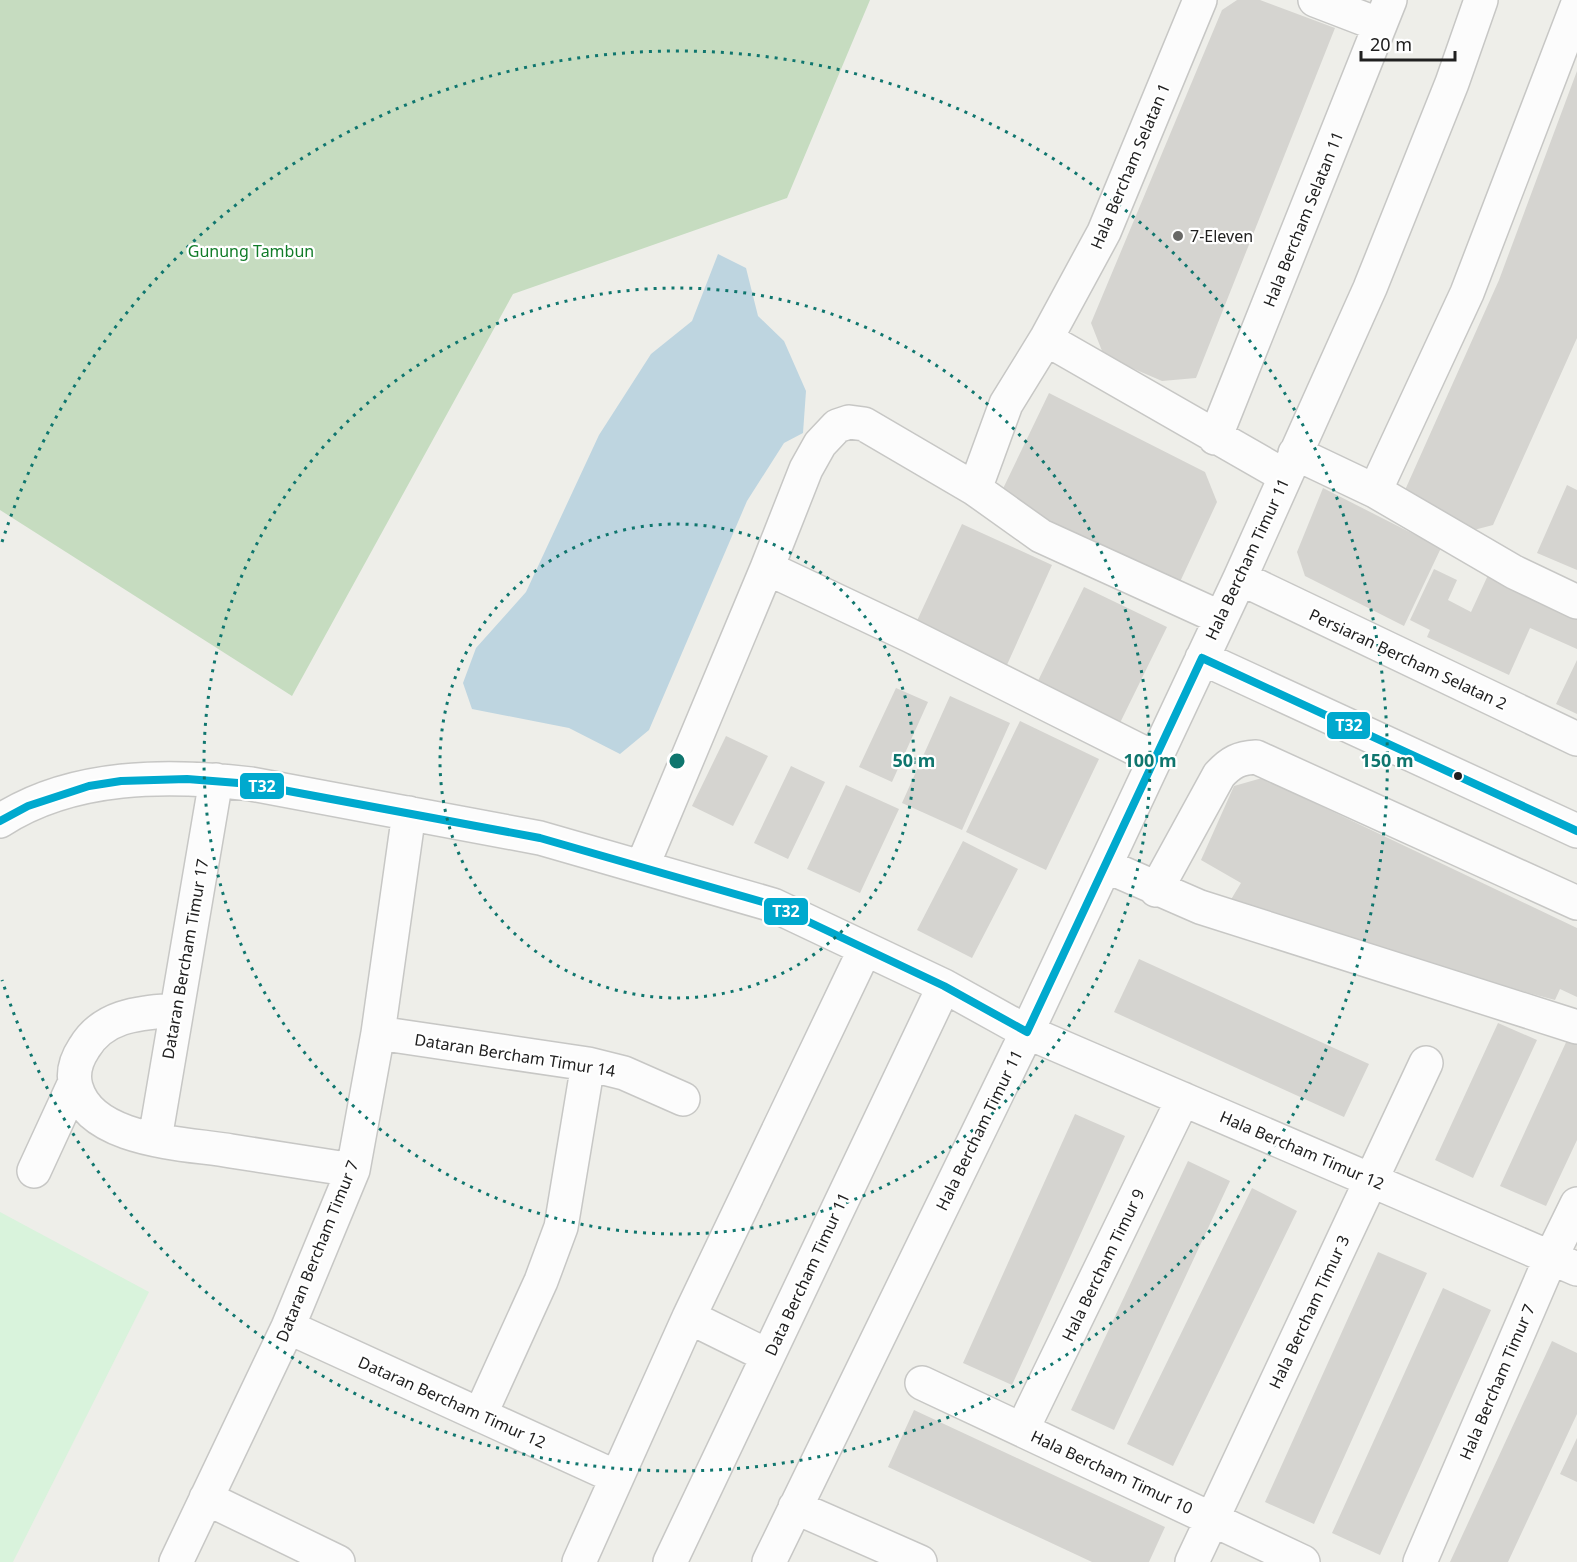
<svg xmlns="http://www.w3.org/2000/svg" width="1577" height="1562" font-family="'Noto Sans',sans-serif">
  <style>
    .forest { fill: #c6dcc0 }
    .park { fill: #d9f3dc }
    .water { fill: #bed5e0 }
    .building { fill: #d5d4d0 }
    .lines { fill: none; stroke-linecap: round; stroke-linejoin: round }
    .minor-casing { stroke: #c7c7c5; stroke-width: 36 }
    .minor { stroke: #fcfcfc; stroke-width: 33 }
    .bus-1-casing { stroke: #fff; stroke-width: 12 }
    .bus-1 { stroke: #00a9ce; stroke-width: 8 }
    .ring { fill: none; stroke: #0f766e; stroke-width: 3; stroke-dasharray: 3 6 }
    .poi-dot { fill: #686866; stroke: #fff; stroke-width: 2 }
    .bus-dot { fill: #202020; stroke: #fff; stroke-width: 2 }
    .labels { text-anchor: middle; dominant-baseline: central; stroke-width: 4.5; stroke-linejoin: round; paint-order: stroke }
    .street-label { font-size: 16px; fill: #202020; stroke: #fff }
    .poi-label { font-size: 16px; fill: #202020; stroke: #fff; text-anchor: start }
    .park-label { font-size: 16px; fill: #117c28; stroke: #fff }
    .centre { fill: #0f766e; stroke: #fff; stroke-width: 3 }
    .ring-label { font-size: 18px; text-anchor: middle; font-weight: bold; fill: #0f766e; stroke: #fff; stroke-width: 4.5; stroke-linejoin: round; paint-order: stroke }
    .line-badge { stroke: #fff; stroke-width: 2 }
    .badge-label { font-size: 16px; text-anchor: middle; font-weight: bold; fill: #fff }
  </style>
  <rect width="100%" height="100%" fill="#eeeee9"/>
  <path class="forest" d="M 0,0 L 870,0 L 787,198 L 513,294 L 292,696 L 0,510 Z"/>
  <path class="park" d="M 0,1212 L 149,1292 L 13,1562 L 0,1562 Z"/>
  <path class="water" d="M 718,254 L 746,268 L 758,316 L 784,341 L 806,391 L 803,433 L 784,443 L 747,501 L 649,730 L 620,754 L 569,728 L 472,709 L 463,683 L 476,648 L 526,592 L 599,435 L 651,354 L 692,321 Z"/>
  <path class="building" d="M 1237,0 L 1260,0 L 1335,28 L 1196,378 L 1162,381 L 1104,356 L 1091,323 L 1222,10 Z
    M 1577,71 L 1577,338 L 1493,525 L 1470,531 L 1401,499 L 1499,280 Z
    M 1049,393 L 1205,472 L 1217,502 L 1179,584 L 998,499 Z
    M 1567,485 L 1577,490 L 1577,570 L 1537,553 Z
    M 1323,488 L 1441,548 L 1404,626 L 1305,576 L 1297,552 Z
    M 962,524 L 1052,565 L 1006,667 L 915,625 Z
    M 1434,569 L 1457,580 L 1448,600 L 1471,612 L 1489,573 L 1577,613 L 1577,649 L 1530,628 L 1509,675 L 1427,637 L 1430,630 L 1410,620 Z
    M 1084,587 L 1167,627 L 1117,729 L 1034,689 Z
    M 1577,660 L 1577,714 L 1556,704 Z
    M 896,688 L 928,702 L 892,782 L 859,767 Z
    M 950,696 L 1010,723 L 962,830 L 902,803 Z
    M 1020,721 L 1099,759 L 1046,870 L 966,832 Z
    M 726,736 L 768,756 L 733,826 L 692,806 Z
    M 791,766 L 825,782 L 788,859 L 754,843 Z
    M 1262,778 L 1577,928 L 1577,997 L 1560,989 L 1555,1000 L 1224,911 L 1241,883 L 1201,860 L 1234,786 Z
    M 846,785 L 899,809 L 860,893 L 807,869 Z
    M 963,841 L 1018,869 L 972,958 L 917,930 Z
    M 1139,959 L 1369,1064 L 1344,1117 L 1114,1012 Z
    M 1498,1023 L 1537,1040 L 1473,1178 L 1435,1160 Z
    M 1568,1038 L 1577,1043 L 1577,1140 L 1546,1206 L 1500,1186 Z
    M 1075,1114 L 1125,1136 L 1012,1385 L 963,1363 Z
    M 1188,1161 L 1230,1181 L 1114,1430 L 1071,1410 Z
    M 1252,1188 L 1297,1211 L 1173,1466 L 1127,1444 Z
    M 1378,1252 L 1427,1273 L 1314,1524 L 1265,1502 Z
    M 1443,1288 L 1491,1310 L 1380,1555 L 1332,1533 Z
    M 1552,1341 L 1577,1353 L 1577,1414 L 1508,1562 L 1450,1562 Z
    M 914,1410 L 1165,1527 L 1149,1562 L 1092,1562 L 888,1467 Z
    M 1577,1438 L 1577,1482 L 1560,1474 Z"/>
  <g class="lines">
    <g class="minor-casing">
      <path id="minor" d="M 1200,0 L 1104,232 L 1046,339 L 1285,476
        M 1315,0 L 1380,25
        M 1215,438 L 1390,0
        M 1295,453 L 1375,491 L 1467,293 L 1577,6
        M 975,489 L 1006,404 L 1046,339
        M 1375,491 L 1514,572 L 1577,602
        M 767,568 L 909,635 L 1154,758
        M 1240,578 L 1577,739
        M 1202,658 L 1577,831
        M 0,821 C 72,774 168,774 251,784 L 540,838 L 773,905 L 944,986 L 1027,1032 L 1577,1269
        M 1106,866 L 1200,907 L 1577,1027
        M 642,867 L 767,568 L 806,469 L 820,444 L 837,426 L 849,422 L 864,424 L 975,489 L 1041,536 L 1221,618
        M 1156,890 L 1219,775 C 1231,762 1239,758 1256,757 L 1577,903
        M 176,1010 C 141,1013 104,1014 84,1048 C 76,1060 72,1073 76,1087 C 91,1142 185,1143 231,1151 C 272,1157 312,1164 353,1170
        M 378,1033 L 588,1064 L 624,1073 L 683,1099
        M 155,1139 L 216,780
        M 34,1171 L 75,1082
        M 689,1317 L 768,1356
        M 288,1327 L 616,1477
        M 922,1383 L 1303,1562
        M 480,1415 L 541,1281 L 561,1227 L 588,1064
        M 1022,1430 L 1183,1099
        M 206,1498 L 338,1562
        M 795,1507 L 920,1562
        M 176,1562 L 288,1327 L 353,1170 L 378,1033 L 409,813
        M 579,1562 L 689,1317 L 865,949
        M 670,1562 L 944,986
        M 769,1562 L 1027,1032 L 1240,578 L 1370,288 L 1452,83 L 1481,0
        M 1192,1562 L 1426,1063
        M 1420,1562 L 1551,1257 L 1577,1204"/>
    </g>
    <use href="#minor" class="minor"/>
    <g class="bus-1-casing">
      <path id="bus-1" d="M 1202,658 L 1577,831
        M 0,821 L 28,806 L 89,786 L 121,781 L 187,779 L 251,784 L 540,838 L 773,905 L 944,986 L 1027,1032
        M 1027,1032 L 1202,658"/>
    </g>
    <use href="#bus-1" class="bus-1"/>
  </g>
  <g class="ring">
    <circle cx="677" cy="761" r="237"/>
    <circle cx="677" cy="761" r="473"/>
    <path d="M2 542A710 710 0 1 1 2 980"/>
  </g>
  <circle class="poi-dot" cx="1178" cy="236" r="6"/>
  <circle class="bus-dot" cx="1458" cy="776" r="5"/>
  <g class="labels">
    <g class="street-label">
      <text transform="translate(1130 166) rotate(-67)">Hala Bercham Selatan 1</text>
      <text transform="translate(1303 219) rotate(-68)">Hala Bercham Selatan 11</text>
      <text transform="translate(1247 559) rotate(-65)">Hala Bercham Timur 11</text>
      <text transform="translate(1408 659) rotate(25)">Persiaran Bercham Selatan 2</text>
      <text transform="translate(185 959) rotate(-80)">Dataran Bercham Timur 17</text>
      <text transform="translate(515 1055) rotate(9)">Dataran Bercham Timur 14</text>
      <text transform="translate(979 1130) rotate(-64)">Hala Bercham Timur 11</text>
      <text transform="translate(1302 1150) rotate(23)">Hala Bercham Timur 12</text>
      <text transform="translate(317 1251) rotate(-68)">Dataran Bercham Timur 7</text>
      <text transform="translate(1103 1265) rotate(-64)">Hala Bercham Timur 9</text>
      <text transform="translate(807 1274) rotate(-65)">Data Bercham Timur 11</text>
      <text transform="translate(1309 1312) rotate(-65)">Hala Bercham Timur 3</text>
      <text transform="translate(1497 1382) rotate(-67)">Hala Bercham Timur 7</text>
      <text transform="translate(452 1402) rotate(24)">Dataran Bercham Timur 12</text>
      <text transform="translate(1112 1472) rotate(25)">Hala Bercham Timur 10</text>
    </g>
    <g class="poi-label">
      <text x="1190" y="236">7-Eleven</text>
    </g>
    <g class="park-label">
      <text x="251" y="251">Gunung Tambun</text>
    </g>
  </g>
  <circle cx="677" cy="761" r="9" class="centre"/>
  <g class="ring-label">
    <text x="914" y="767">50 m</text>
    <text x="1150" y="767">100 m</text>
    <text x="1387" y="767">150 m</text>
  </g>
  <g class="line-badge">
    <rect x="1326" y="711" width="45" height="29" rx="6" fill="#00a9ce"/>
    <rect x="239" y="772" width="46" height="28" rx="6" fill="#00a9ce"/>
    <rect x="763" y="897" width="46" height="29" rx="6" fill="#00a9ce"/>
  </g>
  <g class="badge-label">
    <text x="1349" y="731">T32</text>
    <text x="262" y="792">T32</text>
    <text x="786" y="917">T32</text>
  </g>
  <path d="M1361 51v9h94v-9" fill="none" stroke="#202020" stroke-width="3"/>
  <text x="1370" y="51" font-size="18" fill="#202020" stroke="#ffffff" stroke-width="4.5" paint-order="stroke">20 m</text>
</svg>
